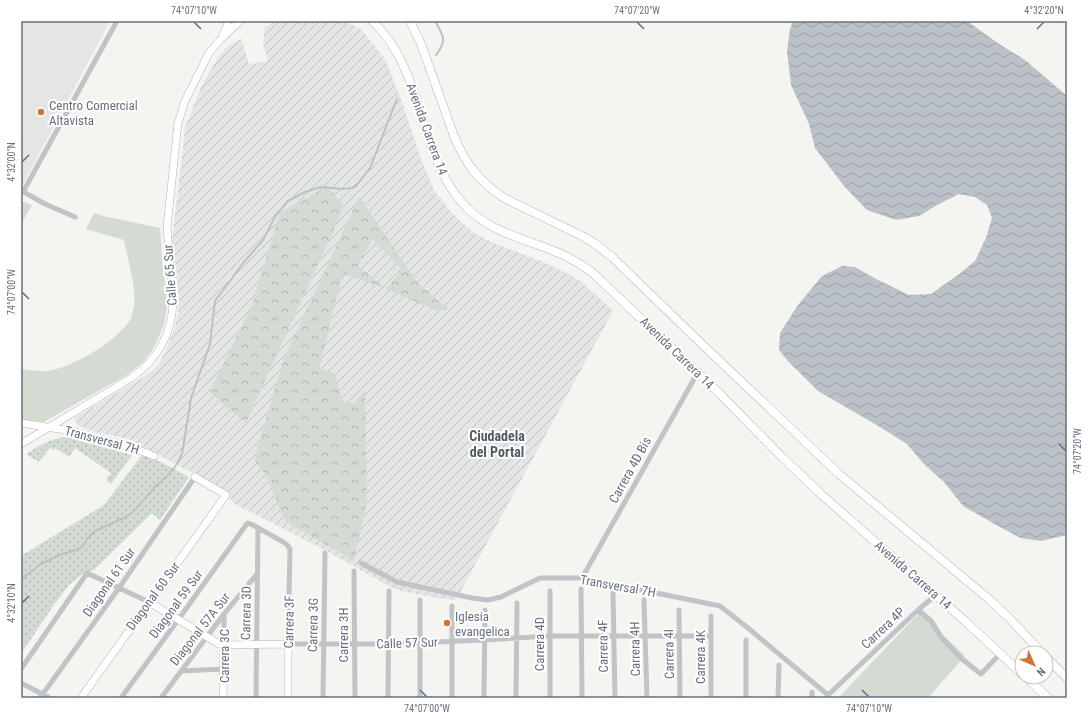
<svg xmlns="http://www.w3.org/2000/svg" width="1088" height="719" font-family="'Roboto Condensed',sans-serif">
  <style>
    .built { fill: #e4e6e5 }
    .industrial { fill: url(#industrial-furrows) }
    .grass { fill: url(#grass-dots) }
    .forest { fill: url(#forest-crowns); fill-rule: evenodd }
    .green { fill: #d4dbd3 }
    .water { fill: url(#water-waves) }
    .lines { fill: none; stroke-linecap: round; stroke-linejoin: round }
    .stream { stroke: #bac1c7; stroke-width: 2 }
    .secondary-casing { stroke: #b3b6bb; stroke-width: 8 }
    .primary-casing { stroke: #b4b6ba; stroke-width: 9 }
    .street { stroke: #c1c3c6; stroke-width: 5 }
    .secondary { stroke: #fff; stroke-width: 7 }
    .primary { stroke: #fff; stroke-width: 8 }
    .ticks { fill: none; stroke: #67707f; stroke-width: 1.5 }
    .poi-dot { fill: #d07436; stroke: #fff; stroke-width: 1.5 }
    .labels { text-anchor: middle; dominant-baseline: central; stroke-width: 4; stroke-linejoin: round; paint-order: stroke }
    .poi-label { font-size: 13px; fill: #67707f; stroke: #fff; text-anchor: start }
    .street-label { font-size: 13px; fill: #67707f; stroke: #fff }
    .neighbourhood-label { font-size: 14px; font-weight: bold; fill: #545a65; stroke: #fff }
    .neatline { fill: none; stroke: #67707f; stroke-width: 1.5 }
    .ticks-label { font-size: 10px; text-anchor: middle; fill: #67707f }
  </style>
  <defs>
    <pattern id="industrial-furrows" width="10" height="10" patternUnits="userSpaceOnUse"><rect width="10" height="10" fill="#e4e6e5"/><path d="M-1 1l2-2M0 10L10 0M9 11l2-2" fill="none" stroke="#bdbfbf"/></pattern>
    <pattern id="grass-dots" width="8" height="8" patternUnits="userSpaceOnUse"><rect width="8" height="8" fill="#d4dbd3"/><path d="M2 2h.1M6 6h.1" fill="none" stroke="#b0b6b0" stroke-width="1.8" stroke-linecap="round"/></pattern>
    <pattern id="forest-crowns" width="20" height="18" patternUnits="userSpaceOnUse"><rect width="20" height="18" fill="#d4dbd3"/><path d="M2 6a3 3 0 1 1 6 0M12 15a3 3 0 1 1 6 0" fill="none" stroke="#b0b6b0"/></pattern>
    <pattern id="water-waves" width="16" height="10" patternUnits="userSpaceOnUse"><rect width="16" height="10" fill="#bac1c7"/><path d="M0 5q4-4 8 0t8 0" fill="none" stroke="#9ba1a7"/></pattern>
  </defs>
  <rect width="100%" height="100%" fill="#f4f4f1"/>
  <path class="built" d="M 21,21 L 110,21 L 22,186 L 21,186 Z"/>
  <path class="industrial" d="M 272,21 L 343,21 L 351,24 L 362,30 L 373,44 L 385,59 L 401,99 L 422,162 L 435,192 L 447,207 L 459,220 L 473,232 L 491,242 L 541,261 L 563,271 L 582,282 L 613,311 L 456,600 L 437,598 L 402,591 L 391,587 L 321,548 L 233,503 L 224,490 L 131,440 L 120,437 L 95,432 L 81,427 L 77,424 L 74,418 L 145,376 L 153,370 L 160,362 L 167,348 L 175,327 L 178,313 L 179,298 L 172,243 L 174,223 L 182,158 L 185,127 L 202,85 L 217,59 L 228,46 L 241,39 L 249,64 L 268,61 L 263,44 L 265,26 L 270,25 Z"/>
  <path class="grass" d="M 66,437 L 74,439 L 132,455 L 111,484 L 106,480 L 111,473 L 75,448 L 69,457 L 55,448 L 53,450 L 50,448 L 39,462 L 26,454 C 41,445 48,439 66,437 Z
    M 142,455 L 161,462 L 189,477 L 160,520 L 152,513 L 94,570 L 85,572 L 69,585 L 53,606 L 21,654 L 21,556 L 104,505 Z"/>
  <path class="forest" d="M 328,186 L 344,207 L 246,423 L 225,406 L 210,391 L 252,305 L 280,212 Z
    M 359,197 L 419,284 L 448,309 L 434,310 L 386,289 L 343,273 L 319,368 L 336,375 L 342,401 L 354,404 L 365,390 L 367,502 L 354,561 L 285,521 L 266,475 L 254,460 L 283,361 ZM 372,239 L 402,269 L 386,289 L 358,266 Z"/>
  <path class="green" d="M 21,201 L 32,205 L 21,225 Z
    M 94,213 L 103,216 L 160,228 L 163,269 L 166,290 L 167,308 L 164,324 L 158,339 L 151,352 L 142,363 L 128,374 L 44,422 L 21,420 L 21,369 C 30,370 39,372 48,371 C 73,367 116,342 130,320 C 132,317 133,310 134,306 C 137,290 127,257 124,240 L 86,229 Z
    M 922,610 L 933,619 L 943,635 L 965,656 L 928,698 L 838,698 Z"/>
  <path class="water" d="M 793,21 L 967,21 L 999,44 L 1025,60 L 1067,96 L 1067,535 L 1041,541 L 1021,538 L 998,526 L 963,506 L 944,482 L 923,463 L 907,444 L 880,427 L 818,391 L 788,361 L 779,350 L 780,333 L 798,305 L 822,276 L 842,266 L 855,267 L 876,279 L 909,295 L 931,294 L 958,275 L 975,261 L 986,238 L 992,218 L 987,205 L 975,197 L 959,194 L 937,205 L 919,216 L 896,220 L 867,210 L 844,186 L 815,148 L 809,124 L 791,85 L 787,51 L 790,29 Z"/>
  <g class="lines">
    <path class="stream" d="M 435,21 C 444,36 447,41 436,55
      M 21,581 L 24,577 L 41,564 L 59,555 L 76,550 L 82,547 L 87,539 L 95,531 L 126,517 L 134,511 L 154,488 L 169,474 L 177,464 L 182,454 L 191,398 L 210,344 L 215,301 L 244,262 L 263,240 L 276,215 L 288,201 L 305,192 L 321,187 L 342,189 L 352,188 L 356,186 L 370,168 L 397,99"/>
    <g class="secondary-casing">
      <path id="secondary" d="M 223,35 L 227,26 L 228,21
        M 21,423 L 72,431 L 131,447 L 154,456
        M 21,444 L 131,378 C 157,360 172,334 173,302 L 167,227 L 178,123 L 185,101 L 209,53 L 220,40 L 240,21
        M 149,602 L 219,644 L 224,645 L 288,644 L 288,698
        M 81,698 L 226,495 L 195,477
        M 223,698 L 224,645"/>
    </g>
    <g class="primary-casing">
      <path id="primary" d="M 372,21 C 423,67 417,147 459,199 C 485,232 522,237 559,253 C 571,258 582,265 593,273 L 720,394 L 781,456 L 822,495 L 965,621 L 1022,674
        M 410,21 L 421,44 L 454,136 C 466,165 478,180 504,198 L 582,236 L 594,243 L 612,257 L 707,349 L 839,474 L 990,600 L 1010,619 L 1042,653
        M 1046,657 L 1067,678
        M 1026,677 L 1048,698"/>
    </g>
    <path class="street" d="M 22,191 L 45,204 L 75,217
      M 23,192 L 117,21
      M 361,563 L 397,582 L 472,598 L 488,600 L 501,597 L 540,578 L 582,578 L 720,606 L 748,628 L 828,695 L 918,610 L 931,621 L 941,637 L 962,659 L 981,674 L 1001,653
      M 354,571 L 355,698
      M 582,578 L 698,372
      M 581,589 L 582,698
      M 613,593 L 615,698
      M 420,600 L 420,698
      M 644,600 L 647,698
      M 452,606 L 452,698
      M 679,610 L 680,698
      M 918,610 L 936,595
      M 711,616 L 711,698
      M 746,640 L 746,698
      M 224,645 L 224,614
      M 21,669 L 87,573 L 149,602
      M 181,671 L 223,669
      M 21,683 L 50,698
      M 40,698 L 119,588 L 195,477
      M 121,698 L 178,620 L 246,525 L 248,523 L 251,524 L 285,543 L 288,546 L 290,549 L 288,644 L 388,644 L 485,640 L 549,636 L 710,636
      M 161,698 L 224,614 L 257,574
      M 256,698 L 258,528
      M 323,698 L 325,553
      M 388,698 L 389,591
      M 484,698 L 485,610
      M 516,698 L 517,603
      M 550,698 L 550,591
      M 778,698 L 779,665
      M 812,698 L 812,692"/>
    <use href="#secondary" class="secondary"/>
    <use href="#primary" class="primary"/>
  </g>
  <path class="ticks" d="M 194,22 L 201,29M 637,22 L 644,29M 1037,29 L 1044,22M 22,162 L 29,155M 22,292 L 29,299M 1059,444 L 1066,451M 22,603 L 29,596M 420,690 L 427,697M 862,690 L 869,697"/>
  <g class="poi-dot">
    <circle cx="41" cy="112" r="4"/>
    <circle cx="447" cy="623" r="4"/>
  </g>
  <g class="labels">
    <g class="poi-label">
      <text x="49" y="105">Centro Comercial<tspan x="49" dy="15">Altavista</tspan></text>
      <text x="455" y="616">Iglesia<tspan x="455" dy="15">evangelica</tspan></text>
    </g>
    <g class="street-label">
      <text transform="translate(427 129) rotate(70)">Avenida Carrera 14</text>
      <text transform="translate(170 275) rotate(-94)">Calle 65 Sur</text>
      <text transform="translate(677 353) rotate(44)">Avenida Carrera 14</text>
      <text transform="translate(102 440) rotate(15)">Transversal 7H</text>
      <text transform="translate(630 470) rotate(-61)">Carrera 4D Bis</text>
      <text transform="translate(913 575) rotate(41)">Avenida Carrera 14</text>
      <text transform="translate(109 582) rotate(-55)">Diagonal 61 Sur</text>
      <text transform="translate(618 586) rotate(10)">Transversal 7H</text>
      <text transform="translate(153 596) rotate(-54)">Diagonal 60 Sur</text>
      <text transform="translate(176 604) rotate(-54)">Diagonal 59 Sur</text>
      <text transform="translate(246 613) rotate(-89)">Carrera 3D</text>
      <text transform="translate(289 622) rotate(-89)">Carrera 3F</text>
      <text transform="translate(313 625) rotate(-89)">Carrera 3G</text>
      <text transform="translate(883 628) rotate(-43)">Carrera 4P</text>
      <text transform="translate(200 629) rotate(-52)">Diagonal 57A Sur</text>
      <text transform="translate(343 635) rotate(-90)">Carrera 3H</text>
      <text transform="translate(407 643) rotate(-2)">Calle 57 Sur</text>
      <text transform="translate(539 644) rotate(-90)">Carrera 4D</text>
      <text transform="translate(603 646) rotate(-91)">Carrera 4F</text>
      <text transform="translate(635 649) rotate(-91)">Carrera 4H</text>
      <text transform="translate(669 654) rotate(-91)">Carrera 4I</text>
      <text transform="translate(224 656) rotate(-90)">Carrera 3C</text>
      <text transform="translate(700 657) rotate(-90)">Carrera 4K</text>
    </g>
    <g class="neighbourhood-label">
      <text x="497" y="436">Ciudadela<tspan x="497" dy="16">del Portal</tspan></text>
    </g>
  </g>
  <rect width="1088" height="719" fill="none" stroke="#ffffff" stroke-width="44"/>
  <g transform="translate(1034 665) rotate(135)"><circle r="19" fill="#ffffff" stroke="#c2c6cc"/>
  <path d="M0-3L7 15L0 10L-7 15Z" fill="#d07436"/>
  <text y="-6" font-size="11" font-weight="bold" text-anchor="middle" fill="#67707f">N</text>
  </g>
  <rect x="22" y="22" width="1044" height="675" class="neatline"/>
  <g class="ticks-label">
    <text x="194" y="14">74°07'10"W</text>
    <text x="637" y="14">74°07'20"W</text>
    <text x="1044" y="14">4°32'20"N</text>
    <text transform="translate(11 162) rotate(-90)" y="4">4°32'00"N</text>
    <text transform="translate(11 292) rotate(-90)" y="4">74°07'00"W</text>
    <text transform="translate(1077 451) rotate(-90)" y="4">74°07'20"W</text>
    <text transform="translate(11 603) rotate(-90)" y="4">4°32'10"N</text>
    <text x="427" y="712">74°07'00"W</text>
    <text x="869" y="712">74°07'10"W</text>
  </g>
</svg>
